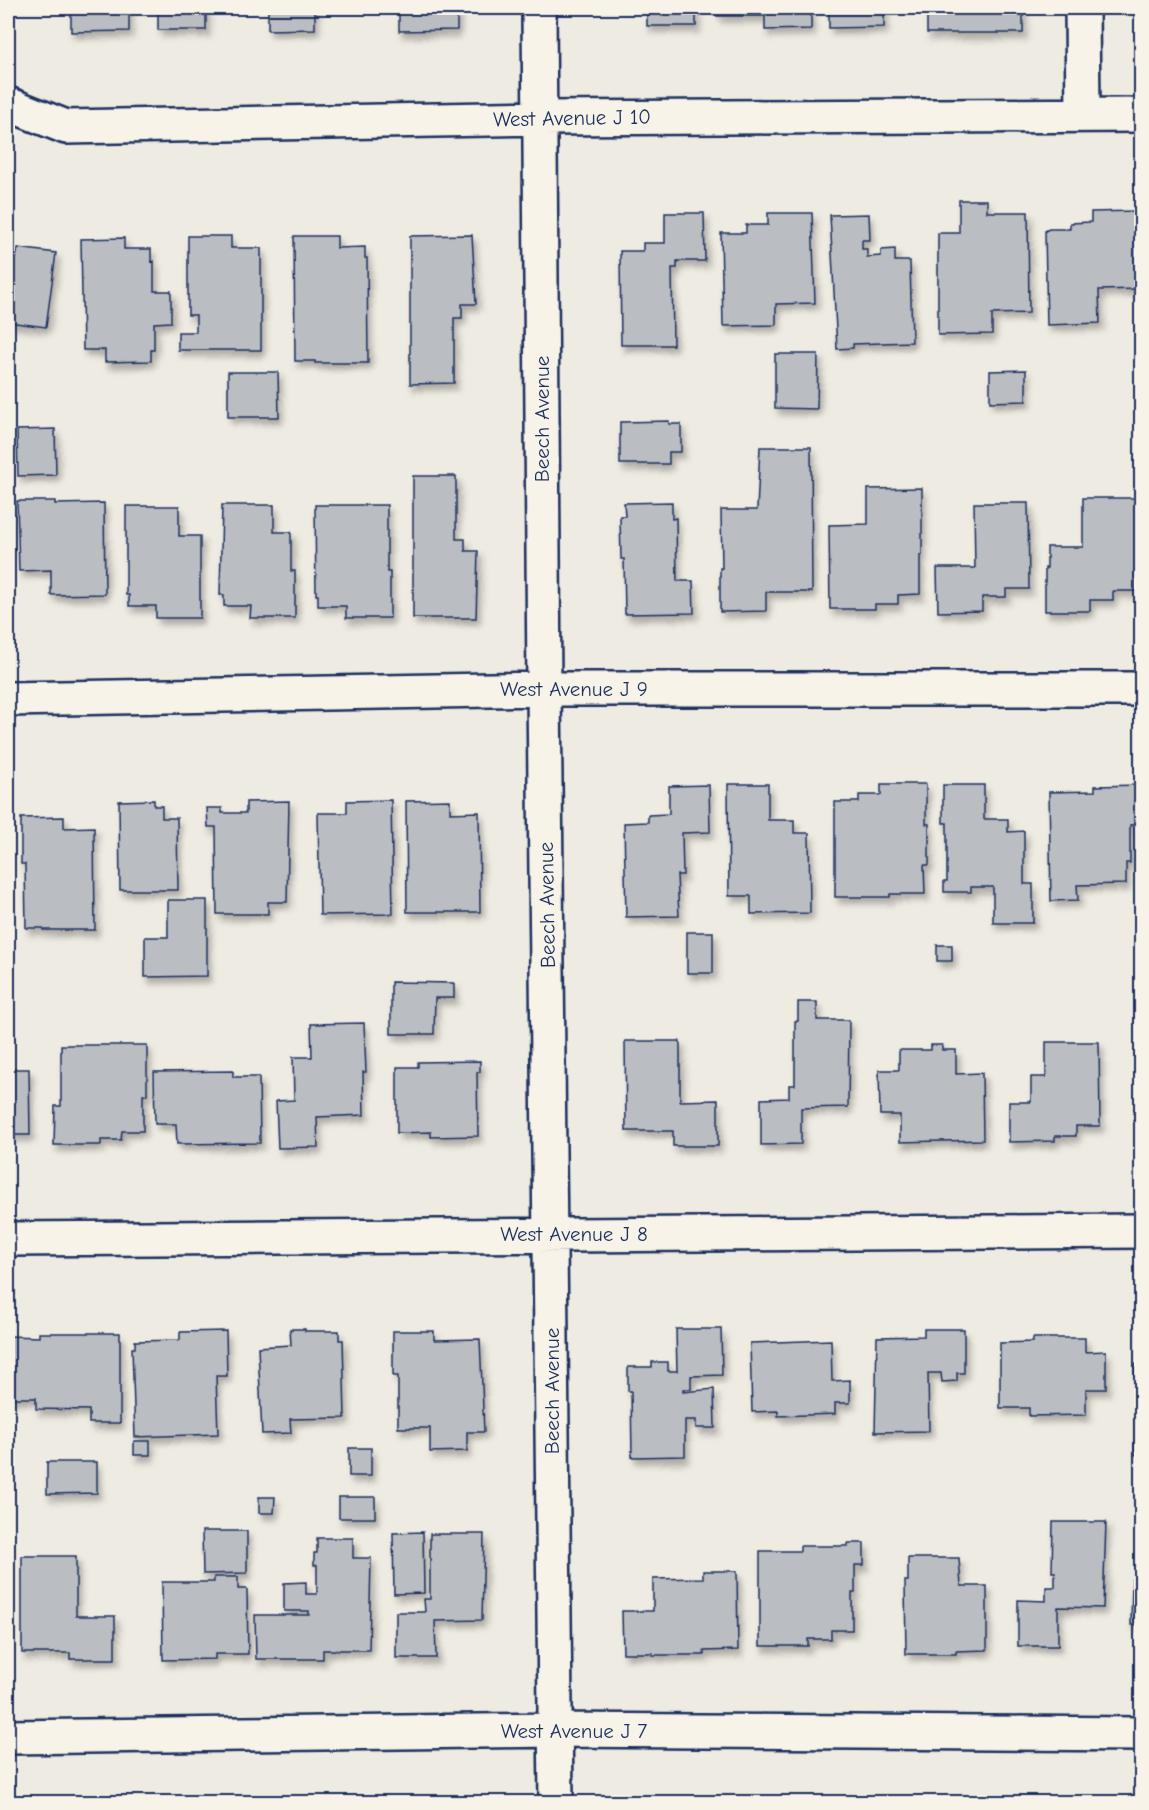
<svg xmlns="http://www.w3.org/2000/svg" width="1149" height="1810" font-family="'Comic Neue',sans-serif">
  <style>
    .building { fill: #babdc2; stroke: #1b2f5e; stroke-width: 1.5; filter: url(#shadow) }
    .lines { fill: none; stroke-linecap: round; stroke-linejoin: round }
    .minor-casing { stroke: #1b2f5e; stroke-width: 38 }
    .minor { stroke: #f7f3e8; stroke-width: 33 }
    .labels { text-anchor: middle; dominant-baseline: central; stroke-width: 4.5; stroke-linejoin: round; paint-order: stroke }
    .street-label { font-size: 21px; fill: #1b2f5e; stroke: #f7f3e8 }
  </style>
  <defs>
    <filter id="shadow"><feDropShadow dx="3.5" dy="6" stdDeviation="3" flood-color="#0004"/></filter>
  </defs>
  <rect width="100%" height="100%" fill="#eeebe2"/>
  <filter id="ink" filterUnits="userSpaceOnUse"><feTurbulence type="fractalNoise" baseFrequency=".0167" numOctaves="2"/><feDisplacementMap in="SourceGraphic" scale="12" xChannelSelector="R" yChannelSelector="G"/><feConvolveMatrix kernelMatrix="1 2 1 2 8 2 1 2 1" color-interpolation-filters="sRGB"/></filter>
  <g filter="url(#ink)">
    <path class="building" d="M 71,8 L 129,8 L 129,31 L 71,32 Z
      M 158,8 L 206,8 L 206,30 L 158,30 Z
      M 268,8 L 315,8 L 315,29 L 268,30 Z
      M 399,8 L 457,8 L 457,30 L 399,31 Z
      M 647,8 L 696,8 L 696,26 L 647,26 Z
      M 717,8 L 811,8 L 811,29 L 765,30 L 765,16 L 717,16 Z
      M 829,8 L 884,8 L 884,27 L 829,28 Z
      M 927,8 L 1023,8 L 1023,33 L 927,33 Z
      M 959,200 L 987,200 L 987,212 L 1028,212 L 1029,313 L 992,314 L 992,334 L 938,335 L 938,233 L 959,233 Z
      M 1137,211 L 1138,289 L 1099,290 L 1100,323 L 1047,325 L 1045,231 L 1049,229 L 1070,229 L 1070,223 L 1091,222 L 1091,212 Z
      M 665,213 L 704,213 L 705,261 L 677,261 L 677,268 L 672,268 L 673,345 L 621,345 L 620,251 L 643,251 L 643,243 L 665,243 Z
      M 768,213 L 812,213 L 815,303 L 776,304 L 776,325 L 723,326 L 721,233 L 746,233 L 746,225 L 768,225 Z
      M 869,214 L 870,240 L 862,240 L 862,249 L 867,249 L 867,257 L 881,256 L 881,250 L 895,249 L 895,261 L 910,261 L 912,342 L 853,344 L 853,348 L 837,349 L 830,215 Z
      M 472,235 L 476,304 L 462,304 L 462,318 L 454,318 L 454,383 L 410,384 L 410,236 Z
      M 188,236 L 231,236 L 231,248 L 261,248 L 261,350 L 178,350 L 178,332 L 196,332 L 196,315 L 188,315 Z
      M 294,236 L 337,236 L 337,248 L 365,247 L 365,258 L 367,258 L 368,363 L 315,363 L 315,361 L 295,361 Z
      M 124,238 L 124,249 L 151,249 L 151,262 L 154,261 L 154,291 L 171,291 L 171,322 L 154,323 L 154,350 L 151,350 L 151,361 L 105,362 L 105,350 L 83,350 L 81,239 Z
      M 18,248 L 56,253 L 46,327 L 8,322 L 8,257 L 16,258 Z
      M 775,354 L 818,354 L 817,409 L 775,408 Z
      M 1026,370 L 1026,401 L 990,402 L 990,371 Z
      M 228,372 L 278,372 L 279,417 L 228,417 Z
      M 669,421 L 669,424 L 681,424 L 681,452 L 669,452 L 669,464 L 620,464 L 620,422 Z
      M 55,429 L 56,475 L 18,476 L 17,430 Z
      M 760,447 L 811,447 L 812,592 L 766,592 L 766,611 L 720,612 L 720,568 L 722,568 L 721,510 L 757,510 Z
      M 413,476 L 456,476 L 456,539 L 465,539 L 465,551 L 478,551 L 476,618 L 413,618 Z
      M 922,488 L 922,555 L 920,555 L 920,594 L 898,595 L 898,604 L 875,604 L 875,609 L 830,609 L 829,525 L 868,524 L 868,489 Z
      M 1083,498 L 1136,498 L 1136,591 L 1113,591 L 1113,600 L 1090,600 L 1090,611 L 1045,611 L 1045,568 L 1047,568 L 1047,547 L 1083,547 Z
      M 17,501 L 55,501 L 55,504 L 104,503 L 105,594 L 51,595 L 51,570 L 19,571 Z
      M 672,502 L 672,519 L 676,518 L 677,581 L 693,581 L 694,613 L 625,614 L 624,559 L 621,559 L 620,516 L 625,516 L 624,503 Z
      M 974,503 L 1028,503 L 1029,589 L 1006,589 L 1006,597 L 982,597 L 982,611 L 938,612 L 937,568 L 975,568 Z
      M 222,505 L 274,505 L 274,532 L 291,532 L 291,571 L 295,571 L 295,618 L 250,618 L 251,606 L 224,606 L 224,595 L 220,595 Z
      M 315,505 L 387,505 L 387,572 L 390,572 L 390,618 L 346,618 L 346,606 L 318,606 L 318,595 L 316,595 Z
      M 126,506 L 179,506 L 179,536 L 200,536 L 200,618 L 156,618 L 156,606 L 129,606 L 129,595 L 126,595 Z
      M 728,784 L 768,784 L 768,820 L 794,820 L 794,833 L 809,833 L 810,913 L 751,914 L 751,896 L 729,896 Z
      M 881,784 L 926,784 L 926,824 L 929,824 L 929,865 L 924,865 L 925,894 L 890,894 L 890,897 L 835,897 L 835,802 L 859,802 L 859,795 L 881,795 Z
      M 709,785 L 710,832 L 682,833 L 683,875 L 677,875 L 679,916 L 626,917 L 624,823 L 648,822 L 648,815 L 669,814 L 669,786 Z
      M 943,785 L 984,785 L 984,819 L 1008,819 L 1008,832 L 1024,831 L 1024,884 L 1033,884 L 1033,923 L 993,923 L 993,887 L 971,887 L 971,892 L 944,892 L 944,881 L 947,881 L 947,823 L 943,823 Z
      M 1142,785 L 1142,824 L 1130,825 L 1130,863 L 1126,863 L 1126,884 L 1077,885 L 1078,900 L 1051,901 L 1049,792 L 1095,791 L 1095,786 Z
      M 154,800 L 154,806 L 162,806 L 162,818 L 177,818 L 178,890 L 120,890 L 119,801 Z
      M 391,800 L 393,914 L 320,915 L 318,813 L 347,813 L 347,801 Z
      M 450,800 L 450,813 L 479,812 L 480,912 L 407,912 L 406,801 Z
      M 289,801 L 287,902 L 268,902 L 268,914 L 217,914 L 216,827 L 208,827 L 207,808 L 222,808 L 222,813 L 246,813 L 246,802 Z
      M 64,817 L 64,828 L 94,827 L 95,930 L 43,930 L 43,928 L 26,928 L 25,864 L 21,864 L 21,818 Z
      M 168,900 L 207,900 L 207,976 L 145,977 L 145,937 L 168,937 Z
      M 687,932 L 713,932 L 713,973 L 687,973 Z
      M 937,945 L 952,945 L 952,961 L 937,961 Z
      M 391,982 L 454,983 L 454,998 L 435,998 L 434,1034 L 391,1034 Z
      M 798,1002 L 817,1002 L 817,1020 L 849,1020 L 848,1107 L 801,1108 L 801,1144 L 761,1145 L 761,1099 L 789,1098 L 789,1085 L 795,1085 L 795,1021 L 798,1021 Z
      M 364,1023 L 366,1072 L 363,1072 L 364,1115 L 317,1117 L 318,1147 L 278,1148 L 276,1101 L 294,1100 L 293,1057 L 312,1057 L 311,1024 Z
      M 625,1041 L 680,1041 L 680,1101 L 718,1100 L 718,1146 L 673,1146 L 673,1131 L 626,1131 Z
      M 1046,1042 L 1099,1042 L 1100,1126 L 1076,1126 L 1076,1136 L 1055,1136 L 1055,1141 L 1009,1142 L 1009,1102 L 1031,1102 L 1031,1077 L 1046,1077 Z
      M 61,1045 L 147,1045 L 147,1095 L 143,1095 L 143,1131 L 122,1131 L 121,1140 L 101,1140 L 101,1145 L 54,1145 L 55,1106 L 61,1106 Z
      M 931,1045 L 942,1045 L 942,1050 L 956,1050 L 956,1074 L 982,1073 L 983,1140 L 900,1142 L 900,1115 L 880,1115 L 879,1070 L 899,1070 L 899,1050 L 931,1050 Z
      M 480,1061 L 480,1072 L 477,1072 L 478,1136 L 431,1137 L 431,1132 L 397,1133 L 397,1067 L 418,1067 L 418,1062 Z
      M 8,1069 L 29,1069 L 30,1135 L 8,1135 Z
      M 233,1071 L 233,1077 L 259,1077 L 260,1143 L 177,1144 L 176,1124 L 155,1124 L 154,1072 Z
      M 290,1329 L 305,1329 L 305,1331 L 339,1331 L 339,1340 L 343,1340 L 345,1418 L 290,1419 L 291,1433 L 262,1434 L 258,1347 L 291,1345 Z
      M 676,1329 L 721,1329 L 722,1375 L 691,1376 L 691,1389 L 683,1389 L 683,1392 L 714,1389 L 715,1428 L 696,1428 L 696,1420 L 685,1420 L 685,1456 L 632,1457 L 631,1391 L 628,1391 L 628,1367 L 652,1367 L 652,1362 L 668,1362 L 668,1371 L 677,1371 Z
      M 924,1329 L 964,1329 L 964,1373 L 957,1373 L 957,1381 L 942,1382 L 941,1373 L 928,1373 L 929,1431 L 875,1432 L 877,1337 L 924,1336 Z
      M 226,1331 L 227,1376 L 216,1376 L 218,1434 L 135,1437 L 132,1348 L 135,1348 L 135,1341 L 180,1340 L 180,1332 Z
      M 393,1331 L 434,1331 L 434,1340 L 480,1339 L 484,1432 L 467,1432 L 467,1451 L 430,1452 L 430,1428 L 398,1428 L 398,1376 L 393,1376 Z
      M 39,1333 L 120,1333 L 120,1423 L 89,1423 L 89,1410 L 36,1409 L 36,1398 L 8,1398 L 8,1336 L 39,1337 Z
      M 1033,1338 L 1085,1338 L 1085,1352 L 1106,1351 L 1106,1389 L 1086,1389 L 1086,1415 L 1029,1416 L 1029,1408 L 1000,1408 L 1000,1343 L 1033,1342 Z
      M 831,1340 L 832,1381 L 850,1380 L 850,1403 L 835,1403 L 835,1414 L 778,1416 L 778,1411 L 752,1412 L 750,1343 Z
      M 1135,1364 L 1142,1364 L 1142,1454 L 1135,1455 Z
      M 134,1441 L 150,1441 L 150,1455 L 134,1455 Z
      M 349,1448 L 371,1448 L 371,1476 L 349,1476 Z
      M 47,1462 L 97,1462 L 97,1493 L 47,1494 Z
      M 259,1497 L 275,1497 L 274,1513 L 259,1513 Z
      M 339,1497 L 375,1497 L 375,1518 L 339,1518 Z
      M 1053,1522 L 1106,1522 L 1103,1608 L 1058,1607 L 1058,1646 L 1018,1646 L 1018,1600 L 1046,1601 L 1046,1587 L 1055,1587 L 1055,1572 L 1052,1572 Z
      M 202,1531 L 247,1531 L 247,1573 L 203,1574 Z
      M 423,1532 L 424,1593 L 394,1594 L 393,1533 Z
      M 430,1534 L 484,1534 L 482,1620 L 435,1621 L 436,1658 L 396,1658 L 396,1612 L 425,1612 L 424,1599 L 430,1599 Z
      M 317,1538 L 353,1538 L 353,1558 L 371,1558 L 369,1650 L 323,1650 L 323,1659 L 256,1659 L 255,1615 L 309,1615 L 309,1611 L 284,1611 L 284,1583 L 306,1582 L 306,1594 L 317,1594 L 317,1565 L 314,1565 L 314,1553 L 317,1553 Z
      M 848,1543 L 864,1543 L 864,1565 L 855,1565 L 855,1593 L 852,1593 L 852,1630 L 831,1630 L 831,1639 L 808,1639 L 808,1646 L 760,1646 L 760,1551 L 800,1551 L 800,1546 L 848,1546 Z
      M 22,1556 L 76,1556 L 76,1616 L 115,1616 L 115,1659 L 70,1659 L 70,1653 L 22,1653 Z
      M 908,1558 L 959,1558 L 961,1586 L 987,1586 L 987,1650 L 956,1651 L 956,1654 L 906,1654 L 905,1581 L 908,1581 Z
      M 703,1571 L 737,1571 L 738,1650 L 704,1651 L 704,1655 L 652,1655 L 652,1653 L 623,1653 L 622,1611 L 653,1611 L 653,1579 L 703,1578 Z
      M 214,1577 L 238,1577 L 238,1589 L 247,1589 L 248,1654 L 215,1654 L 215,1659 L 163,1660 L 162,1582 L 214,1582 Z
      M 1132,1579 L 1142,1579 L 1142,1625 L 1131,1625 Z"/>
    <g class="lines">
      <g class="minor-casing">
        <path id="minor" d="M 539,8 L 544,689 L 556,1802
          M 1082,8 L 1083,114
          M 8,104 L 66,127 L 540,118 L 1142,115
          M 8,699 L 544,689 L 1142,689
          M 8,1239 L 1142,1231
          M 8,1737 L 555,1730 L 1142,1734"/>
      </g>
      <use href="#minor" class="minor"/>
    </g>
  </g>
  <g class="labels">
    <g class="street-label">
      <text transform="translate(572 118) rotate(-1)">West Avenue J 10</text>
      <text transform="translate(542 419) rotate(-90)">Beech Avenue</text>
      <text x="574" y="689">West Avenue J 9</text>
      <text transform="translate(547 905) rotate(-91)">Beech Avenue</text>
      <text x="574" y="1234">West Avenue J 8</text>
      <text transform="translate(552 1391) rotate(-90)">Beech Avenue</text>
      <text x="574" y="1731">West Avenue J 7</text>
    </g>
  </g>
  <rect width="1149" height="1810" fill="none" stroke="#f7f3e8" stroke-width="30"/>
  <rect x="15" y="15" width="1119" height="1780" fill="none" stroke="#1b2f5e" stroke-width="2" filter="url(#ink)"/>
</svg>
